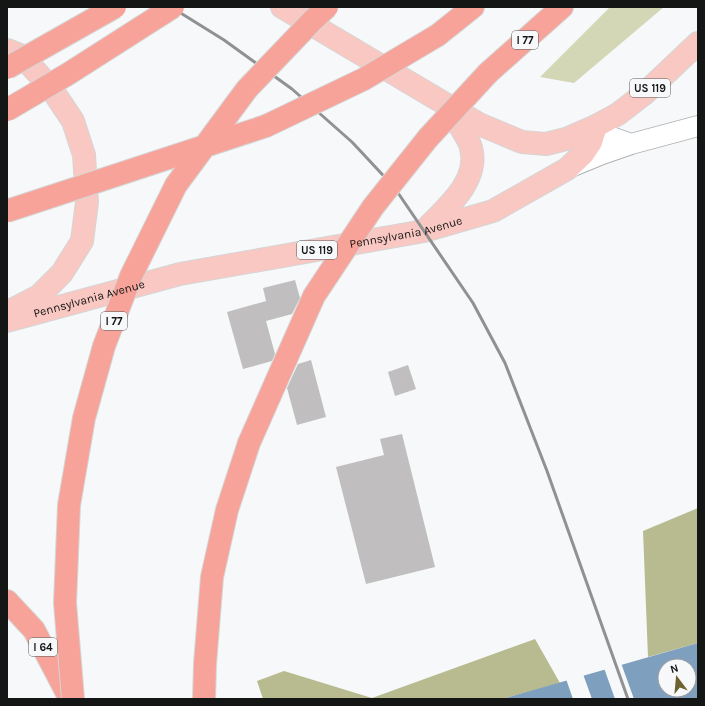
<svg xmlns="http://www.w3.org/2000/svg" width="705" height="706" font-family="Karla,sans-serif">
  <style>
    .green { fill: #d4d7b6 }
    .forest { fill: #b7bb8f }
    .water { fill: #7e9fbe; fill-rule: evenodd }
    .pier { fill: #f6f8fa }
    .building { fill: #c1bec0 }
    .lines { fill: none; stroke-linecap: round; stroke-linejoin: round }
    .street-casing { stroke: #b0b1b3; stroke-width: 22 }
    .primary-casing { stroke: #d5d5d5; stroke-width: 24 }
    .highway-casing { stroke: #d5d5d5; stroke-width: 24 }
    .street { stroke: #fff; stroke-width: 20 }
    .primary { stroke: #fac8c2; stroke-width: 22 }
    .highway { stroke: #f7a399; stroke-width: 22 }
    .rail { stroke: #909192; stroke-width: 3 }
    .highway-bridge-casing { stroke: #d5d5d5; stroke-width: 24; stroke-linecap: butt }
    .highway-bridge { stroke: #f7a399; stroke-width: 22 }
    .labels { text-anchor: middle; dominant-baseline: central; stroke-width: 3; stroke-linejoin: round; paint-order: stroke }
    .shield { fill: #f6f8fa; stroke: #58595a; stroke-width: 1 }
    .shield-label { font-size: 11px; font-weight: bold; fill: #141515 }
    .street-label { font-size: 12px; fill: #141515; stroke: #f6f8fa }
  </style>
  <rect width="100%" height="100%" fill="#f6f8fa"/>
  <path class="green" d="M 610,7 L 664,7 L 574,83 L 540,77 Z"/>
  <path class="forest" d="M 698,508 L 698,643 L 648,657 L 643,531 Z
    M 535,639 L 560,683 L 502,699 L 263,699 L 257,681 L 284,671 L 372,698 Z"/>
  <path class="water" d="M 698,643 L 698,699 L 502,699 ZM 665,666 L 689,666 L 689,690 L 665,690 Z"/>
  <path class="pier" d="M 621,663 L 634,699 L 615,699 L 604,668 Z
    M 583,674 L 592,699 L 573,699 L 566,679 Z"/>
  <path class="building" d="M 295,280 L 300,298 L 292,314 L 266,321 L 275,354 L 272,361 L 243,369 L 227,312 L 266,301 L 263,288 Z
    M 311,360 L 326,417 L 297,425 L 287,388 L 298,364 Z
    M 408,365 L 416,389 L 395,396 L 388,372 Z
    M 402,434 L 435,567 L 366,584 L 336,467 L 384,455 L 380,439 Z"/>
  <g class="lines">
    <g class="street-casing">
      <path id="street" d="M 596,126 L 603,134 L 631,144 L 698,126
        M 568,168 L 602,154 L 631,144"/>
    </g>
    <g class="primary-casing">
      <g id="primary">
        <path d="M 282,7 L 479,124 L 522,142 L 546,144 L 566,139 L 596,126 L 618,114 L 644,94 L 698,43"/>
        <path d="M 7,50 L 22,56 L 51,88 L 73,121 L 84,155 L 87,202 L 82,241 L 62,273 L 39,296 L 12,310"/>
        <path d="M 425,230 C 446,208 480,181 471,148 C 469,138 454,117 448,108"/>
        <path id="s1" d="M 7,321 L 180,274 L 424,231 L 493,211 L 567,169 L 583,154 L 591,142 L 596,126"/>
      </g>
    </g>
    <g class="highway-casing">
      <path id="highway" d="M 438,35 L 473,7
        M 488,73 L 562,7
        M 7,601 L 34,630 L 70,699"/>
    </g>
    <use href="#street" class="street"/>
    <use href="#primary" class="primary"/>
    <use href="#highway" class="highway"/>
    <path class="rail" d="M 171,7 L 224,40 L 292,89 L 352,142 L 394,187 L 473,303 L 505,363 L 547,471 L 628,699"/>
    <g class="highway-bridge-casing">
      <path id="highway-bridge" d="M 7,68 L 115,7
        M 7,110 L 68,74 L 173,7
        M 7,211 L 266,126 L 364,79 L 438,35
        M 73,699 L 65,603 L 69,505 L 84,418 L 104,346 L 131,276 L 176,185 L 247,89 L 312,21 L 327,7
        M 204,699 L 205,664 L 212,577 L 227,510 L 249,443 L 314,296 L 373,207 L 428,138 L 488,73"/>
    </g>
    <use href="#highway-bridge" class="highway-bridge"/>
  </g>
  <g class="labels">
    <g class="shield">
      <rect x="512" y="31" width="26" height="18" rx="3"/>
      <rect x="630" y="79" width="40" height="18" rx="3"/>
      <rect x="297" y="241" width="40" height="18" rx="3"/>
      <rect x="101" y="312" width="26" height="18" rx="3"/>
      <rect x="29" y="638" width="28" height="18" rx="3"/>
    </g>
    <g class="shield-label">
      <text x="525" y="40">I 77</text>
      <text x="650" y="88">US 119</text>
      <text x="317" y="250">US 119</text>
      <text x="114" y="321">I 77</text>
      <text x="43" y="647">I 64</text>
    </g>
    <g class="street-label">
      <text stroke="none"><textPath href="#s1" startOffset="409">Pennsylvania Avenue</textPath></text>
      <text stroke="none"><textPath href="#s1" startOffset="85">Pennsylvania Avenue</textPath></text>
    </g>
  </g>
  <rect width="705" height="706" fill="none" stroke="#141515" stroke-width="16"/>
  <g transform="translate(677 678) rotate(344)"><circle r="19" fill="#f6f8fa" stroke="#9c9d9e"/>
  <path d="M0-3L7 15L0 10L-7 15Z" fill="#6d612e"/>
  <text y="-6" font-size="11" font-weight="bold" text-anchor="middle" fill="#141515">N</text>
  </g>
</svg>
